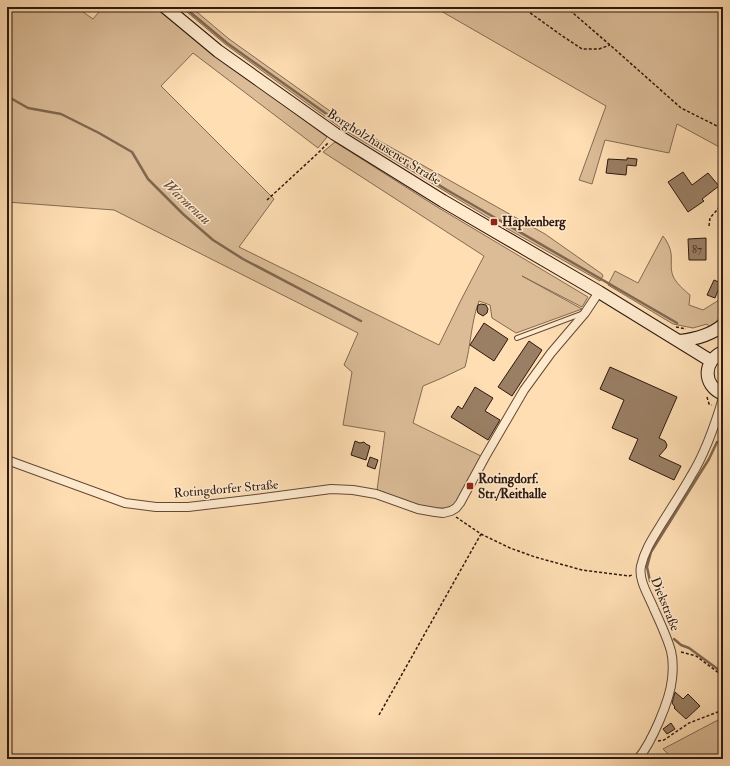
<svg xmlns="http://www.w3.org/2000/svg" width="730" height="766" font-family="'IM FELL Double Pica',serif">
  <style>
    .green { fill: #dbbc97; stroke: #846a52 }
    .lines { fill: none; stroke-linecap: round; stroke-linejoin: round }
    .stream { stroke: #80674f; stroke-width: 2.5 }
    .building { fill: #9a7f64; stroke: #2d180e }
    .service-casing { stroke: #624a37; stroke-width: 6 }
    .minor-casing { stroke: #624a37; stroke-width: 10 }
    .secondary-casing { stroke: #2d180e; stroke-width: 14 }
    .path { stroke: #2d180e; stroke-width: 1.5; stroke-dasharray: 3 2; stroke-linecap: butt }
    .service { stroke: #ffeace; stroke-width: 4 }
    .minor { stroke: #ffeace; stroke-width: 8 }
    .secondary { stroke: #ffeace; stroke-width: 12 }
    .poi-dot { fill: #8f2418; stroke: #ffeace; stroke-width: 1.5 }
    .labels { text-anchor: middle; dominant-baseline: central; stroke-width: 3; stroke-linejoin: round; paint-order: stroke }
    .number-label { font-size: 11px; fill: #483224 }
    .street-label { font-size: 13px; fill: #2d180e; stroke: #ffeace }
    .poi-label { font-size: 13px; font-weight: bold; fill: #2d180e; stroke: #ffeace; text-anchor: start }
    .water-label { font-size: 14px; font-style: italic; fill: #654c3a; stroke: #ffeace }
  </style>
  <rect width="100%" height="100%" fill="#ffdeb3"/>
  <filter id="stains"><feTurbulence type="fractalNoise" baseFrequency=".005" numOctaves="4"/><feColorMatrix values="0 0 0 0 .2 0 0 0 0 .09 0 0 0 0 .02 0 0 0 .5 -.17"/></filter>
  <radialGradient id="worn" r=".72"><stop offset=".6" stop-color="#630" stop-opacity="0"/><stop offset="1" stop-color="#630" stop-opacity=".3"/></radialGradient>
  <path class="green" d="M 7,7 L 76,7 L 93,19 L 103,7 L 154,7 L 201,44 L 327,137 L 318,148 L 193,53 L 161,86 L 274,199 L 239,247 L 439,345 L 461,300 L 484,256 L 323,152 L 335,142 L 434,205 L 588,297 L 582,307 L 522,276 L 582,309 L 516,333 L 492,318 L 490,305 L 479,301 C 471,322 471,345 465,367 L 442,378 L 423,386 L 413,423 L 481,456 L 458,500 C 455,503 453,506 448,507 C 430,513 395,496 377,490 L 385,432 L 343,425 L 352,372 L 344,365 L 358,333 L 114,210 L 7,202 Z
    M 181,7 L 191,7 L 229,39 L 344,121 L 545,234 L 602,274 L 603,276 L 600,281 L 506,228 L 506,224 L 498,220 L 494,221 L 341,128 L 225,44 Z
    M 434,7 L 723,7 L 723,149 L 677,124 L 669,153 L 605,140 L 592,184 L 579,180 L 606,106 Z
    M 663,236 C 667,241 670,247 671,253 C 672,261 670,269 673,276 C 676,283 684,290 690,295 L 689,305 L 703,310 L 719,300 L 723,288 C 723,307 725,315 710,328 L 707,324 L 693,328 L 673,324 L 608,285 L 615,271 L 638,283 Z
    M 723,720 L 723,759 L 673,759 L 663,749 L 716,721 Z"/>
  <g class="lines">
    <path class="stream" d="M 184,7 L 227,43 L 342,125 L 447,190 L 677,323
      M 7,96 L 28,108 L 61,114 L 99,133 L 132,152 L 148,179 L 183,214 L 213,240 L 243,259 L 361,321
      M 650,581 L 647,567 L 651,552 L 709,459 L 717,442 L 721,443 L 723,442
      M 674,639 L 681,645 L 689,648 L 723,673"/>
  </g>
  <path class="building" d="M 627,158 L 637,159 L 636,166 L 627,165 L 626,175 L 606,173 L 608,159 L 627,160 Z
    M 683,172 L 692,185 L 708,173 L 719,186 L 702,199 L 704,201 L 688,212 L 668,182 Z
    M 706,238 L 706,260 L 689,260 L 688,239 Z
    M 714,280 L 721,283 L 715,298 L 707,295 Z
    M 481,304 L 486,305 L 488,309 L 487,313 L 483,316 L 478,313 L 477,310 L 478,305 Z
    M 484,323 L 508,339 L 494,361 L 470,345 Z
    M 529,341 L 542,350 L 512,396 L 498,387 Z
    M 610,367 L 677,397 L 659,438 L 665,441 L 667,445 L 666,448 L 659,456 L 681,466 L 674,480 L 629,459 L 638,439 L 612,428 L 624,400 L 600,389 Z
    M 475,387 L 493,398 L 485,411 L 500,420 L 488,440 L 451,417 L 458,406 L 462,409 Z
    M 355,441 L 360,443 L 364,442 L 366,444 L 370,446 L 366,460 L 351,455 Z
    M 370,457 L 378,460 L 375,469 L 367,466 Z
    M 675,692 L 683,699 L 688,694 L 700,706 L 686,719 L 674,708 L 675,707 L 672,703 Z
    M 671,723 L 675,729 L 667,734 L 663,729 Z"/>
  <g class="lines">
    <g class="service-casing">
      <path id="service" d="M 517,338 L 581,314"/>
    </g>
    <g class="minor-casing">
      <path id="minor" d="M 7,460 L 125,503 L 156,507 L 188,507 L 256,499 L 331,489 L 353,490 L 376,494 L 418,509 L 435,512 L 443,513 L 451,511 L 456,508 L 460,503 L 485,457 L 524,390 L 551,353 L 585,313 L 599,292
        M 638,759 C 652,742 670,700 672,679 C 673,670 673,659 671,651 C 667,637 660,622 654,609 C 649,596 638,580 641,566 C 645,549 653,538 662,523 C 672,507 682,492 691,476 C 706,452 715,425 723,398"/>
    </g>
    <g class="secondary-casing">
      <path id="secondary" d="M 165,7 L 218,51 L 335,134 L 443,201 L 599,292 L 711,361
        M 680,341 C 696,339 711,335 723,325
        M 723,352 C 703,361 702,385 723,394"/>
    </g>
    <path class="path" d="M 522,7 L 561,35 L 582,49 L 599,49 L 610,45
      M 566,7 L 610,45 L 681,108 L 723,129
      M 267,200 L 317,154 L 329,142
      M 709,226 L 710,218 L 723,203
      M 676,327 L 686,329
      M 707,397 L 709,404 L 712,405
      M 456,517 L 481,534 L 510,548 L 535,557 L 582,570 L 629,576 L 632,575
      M 681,652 L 696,656 L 723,676
      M 379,715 L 481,534
      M 658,741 L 664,740 L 689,723 L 723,710"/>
    <use href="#service" class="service"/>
    <use href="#minor" class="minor"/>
    <use href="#secondary" class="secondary"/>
  </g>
  <g class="poi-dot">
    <rect x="490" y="218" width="8" height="8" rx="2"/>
    <rect x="466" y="482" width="8" height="8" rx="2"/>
  </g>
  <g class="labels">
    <g class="number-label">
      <text x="697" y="249">87</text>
    </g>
    <g class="street-label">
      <text transform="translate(384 147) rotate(32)">Borgholzhausener Straße</text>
      <text transform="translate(226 489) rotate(-5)">Rotingdorfer Straße</text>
      <text transform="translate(665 604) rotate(68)">Diekstraße</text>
    </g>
    <g class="poi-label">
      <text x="502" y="222">Hapkenberg</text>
      <text x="478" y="479">Rotingdorf.<tspan x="478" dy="15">Str./Reithalle</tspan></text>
    </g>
    <g class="water-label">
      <text transform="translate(187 202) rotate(43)">Warmenau</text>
    </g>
  </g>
  <rect width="730" height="766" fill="none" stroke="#ffdeb3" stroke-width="24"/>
  <rect x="8" y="8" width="714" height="750" fill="none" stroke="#2d180e" stroke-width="2"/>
  <rect x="12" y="12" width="706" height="742" fill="none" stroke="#2d180e"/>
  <rect width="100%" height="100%" filter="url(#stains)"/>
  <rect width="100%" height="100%" fill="url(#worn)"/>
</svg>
